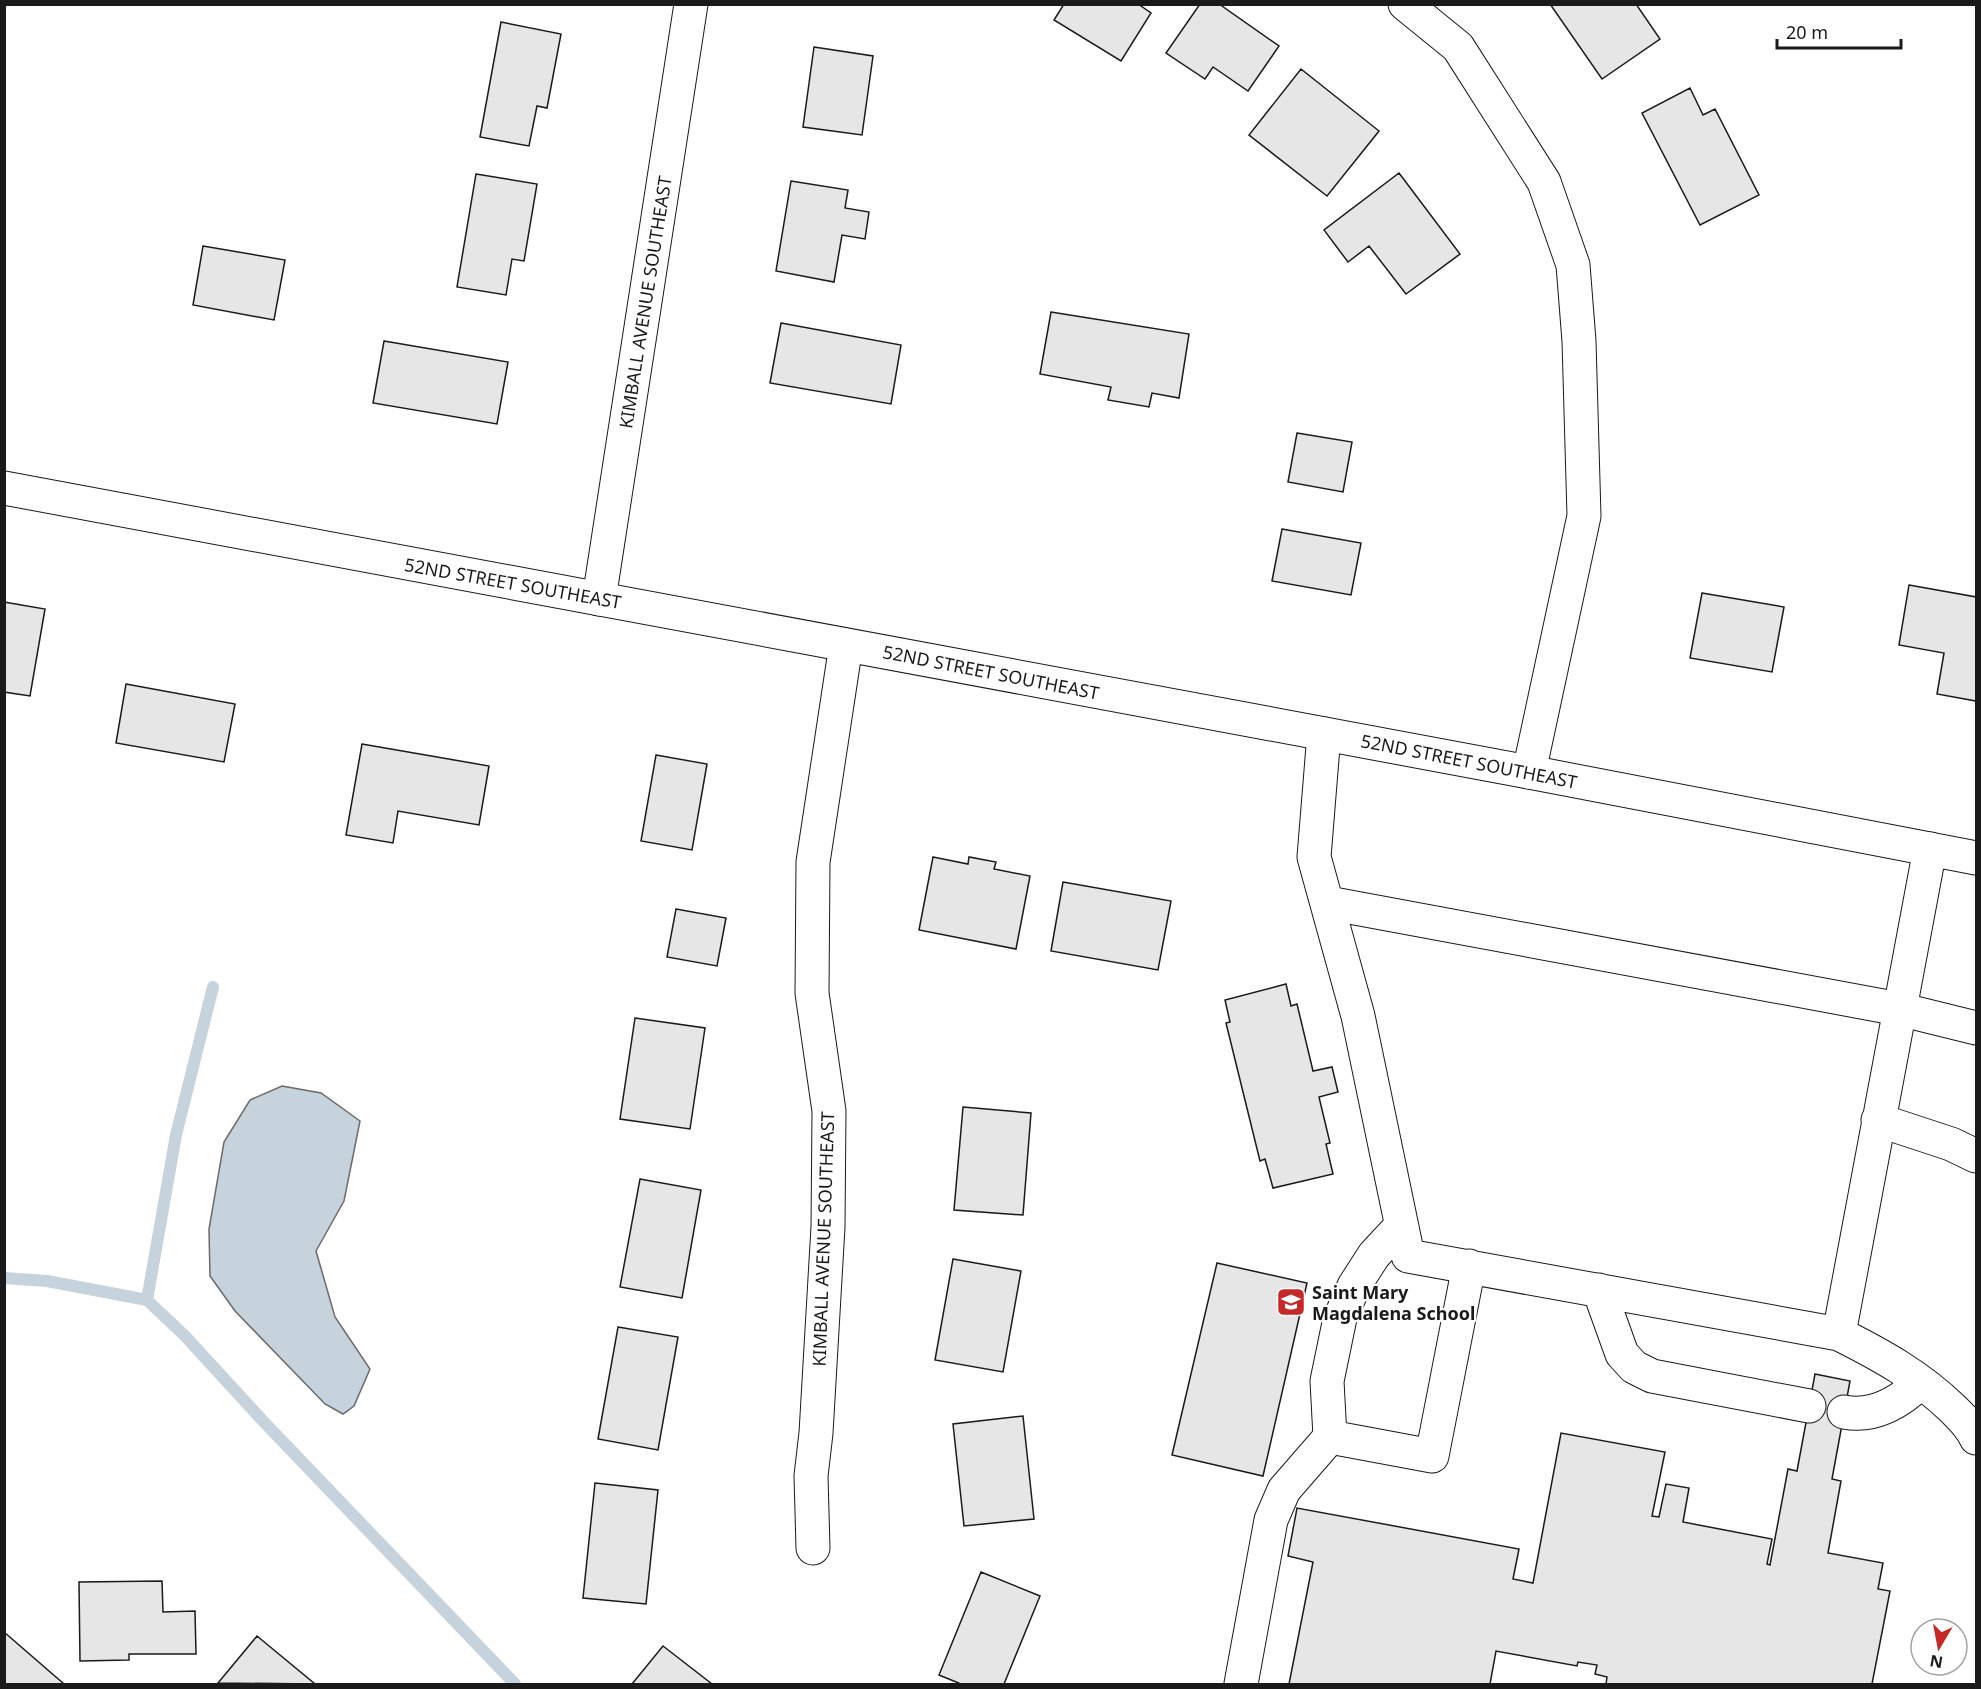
<svg xmlns="http://www.w3.org/2000/svg" width="1981" height="1689" font-family="'Noto Sans',sans-serif">
  <style>
    .water { fill: #c6d2dc; stroke: #6a6a6a; stroke-width: 1.5 }
    .lines { fill: none; stroke-linecap: round; stroke-linejoin: round }
    .stream { stroke: #c6d2dc; stroke-width: 12 }
    .building { fill: #e6e6e6; stroke: #1a1a1a; stroke-width: 1.5 }
    .minor-casing { stroke: #1a1a1a; stroke-width: 35 }
    .major-casing { stroke: #1a1a1a; stroke-width: 35 }
    .minor { stroke: #fff; stroke-width: 33 }
    .major { stroke: #fff; stroke-width: 33 }
    .labels { text-anchor: middle; dominant-baseline: central; stroke-width: 4.5; stroke-linejoin: round; paint-order: stroke }
    .street-label { font-size: 18px; fill: #1a1a1a; stroke: #fff }
    .poi-label { font-size: 18px; font-weight: bold; fill: #1a1a1a; stroke: #fff; text-anchor: start }
  </style>
  <rect width="100%" height="100%" fill="#fff"/>
  <path class="water" d="M 282,1086 L 321,1093 L 360,1121 L 344,1201 L 316,1251 L 335,1317 L 370,1369 L 354,1406 L 343,1414 L 325,1404 L 235,1311 L 210,1276 L 209,1229 L 224,1142 L 250,1100 Z"/>
  <g class="lines">
    <path class="stream" d="M 4,1278 L 47,1281 L 147,1300 L 185,1336 L 263,1421 L 515,1684
      M 147,1300 L 176,1135 L 213,987"/>
  </g>
  <path class="building" d="M 1064,4 L 1138,4 L 1151,13 L 1121,61 L 1054,20 Z
    M 1200,4 L 1219,4 L 1279,46 L 1248,91 L 1213,67 L 1205,79 L 1166,53 Z
    M 1550,4 L 1636,4 L 1660,39 L 1602,79 Z
    M 501,22 L 561,34 L 547,108 L 537,106 L 529,146 L 480,137 Z
    M 814,47 L 873,56 L 862,135 L 803,127 Z
    M 1301,69 L 1379,131 L 1327,196 L 1249,135 Z
    M 1690,88 L 1703,115 L 1715,109 L 1759,195 L 1700,225 L 1642,113 Z
    M 1399,173 L 1460,254 L 1406,294 L 1369,246 L 1348,262 L 1324,230 Z
    M 476,174 L 537,184 L 524,261 L 512,259 L 506,295 L 457,287 Z
    M 791,181 L 848,190 L 845,208 L 869,212 L 865,239 L 842,235 L 834,282 L 776,271 Z
    M 203,246 L 285,260 L 274,320 L 193,305 Z
    M 1051,312 L 1189,334 L 1179,398 L 1152,393 L 1149,407 L 1108,400 L 1111,387 L 1040,374 Z
    M 781,323 L 901,345 L 891,404 L 770,383 Z
    M 384,341 L 508,362 L 497,424 L 373,403 Z
    M 1297,433 L 1352,442 L 1343,492 L 1288,482 Z
    M 1282,529 L 1361,543 L 1351,595 L 1272,581 Z
    M 1909,585 L 1976,597 L 1976,701 L 1937,694 L 1944,653 L 1899,645 Z
    M 1702,593 L 1784,607 L 1772,672 L 1690,658 Z
    M 4,602 L 45,609 L 30,696 L 4,692 Z
    M 126,684 L 235,704 L 224,762 L 116,743 Z
    M 362,744 L 489,766 L 479,825 L 398,811 L 393,843 L 346,835 Z
    M 656,755 L 707,764 L 692,850 L 641,841 Z
    M 933,857 L 968,864 L 969,857 L 996,862 L 994,869 L 1030,876 L 1016,949 L 919,930 Z
    M 1063,882 L 1171,901 L 1158,970 L 1051,951 Z
    M 676,909 L 726,918 L 717,966 L 667,957 Z
    M 1286,984 L 1291,1006 L 1297,1004 L 1313,1071 L 1332,1067 L 1338,1092 L 1319,1097 L 1330,1143 L 1326,1144 L 1333,1174 L 1273,1188 L 1265,1159 L 1260,1161 L 1226,1023 L 1230,1022 L 1225,1000 Z
    M 635,1018 L 705,1028 L 690,1129 L 620,1119 Z
    M 963,1107 L 1031,1113 L 1023,1215 L 954,1210 Z
    M 640,1179 L 701,1190 L 682,1298 L 620,1287 Z
    M 953,1259 L 1021,1271 L 1003,1372 L 935,1360 Z
    M 1217,1263 L 1307,1283 L 1263,1476 L 1172,1455 Z
    M 618,1327 L 678,1337 L 658,1450 L 598,1439 Z
    M 1815,1374 L 1850,1381 L 1832,1479 L 1841,1481 L 1828,1553 L 1883,1563 L 1878,1589 L 1890,1591 L 1872,1684 L 1606,1684 L 1607,1677 L 1595,1674 L 1597,1665 L 1578,1662 L 1577,1666 L 1496,1651 L 1490,1684 L 1289,1684 L 1313,1562 L 1288,1556 L 1297,1508 L 1519,1549 L 1513,1579 L 1533,1583 L 1561,1433 L 1665,1452 L 1652,1516 L 1659,1517 L 1666,1484 L 1689,1488 L 1683,1522 L 1772,1539 L 1767,1564 L 1770,1565 L 1788,1469 L 1797,1471 Z
    M 1023,1416 L 1034,1519 L 964,1526 L 953,1424 Z
    M 595,1483 L 658,1490 L 646,1604 L 583,1598 Z
    M 981,1572 L 1040,1596 L 1004,1684 L 961,1684 L 939,1675 Z
    M 162,1581 L 163,1612 L 195,1611 L 196,1654 L 129,1654 L 129,1660 L 80,1661 L 79,1582 Z
    M 4,1632 L 64,1684 L 4,1684 Z
    M 257,1636 L 315,1684 L 218,1683 Z
    M 663,1646 L 712,1684 L 632,1684 Z"/>
  <g class="lines">
    <g class="minor-casing">
      <path id="minor" d="M 1405,4 L 1458,47 L 1544,182 L 1573,265 L 1579,341 L 1584,516 L 1529,772
        M 599,599 L 691,4
        M 1324,734 L 1314,857 L 1358,1016 L 1408,1256 L 1839,1334
        M 1930,849 L 1839,1334 C 1881,1355 1919,1376 1953,1409 C 1962,1418 1971,1426 1976,1438
        M 1328,903 L 1899,1009 L 1976,1028
        M 1878,1120 L 1951,1144 L 1976,1156
        M 1599,1290 L 1622,1354 L 1634,1367 L 1652,1376 L 1809,1406
        M 1844,1412 C 1874,1418 1900,1402 1921,1382
        M 1330,1437 L 1432,1456 L 1469,1266
        M 813,1548 L 811,1476 L 816,1433 L 828,1227 L 829,1111 L 812,993 L 813,862 L 846,645
        M 1241,1684 L 1271,1520 L 1284,1490 L 1330,1437 L 1327,1381 L 1340,1318 L 1354,1286 L 1374,1255 L 1401,1226"/>
    </g>
    <g class="major-casing">
      <path id="major" d="M 4,488 L 1529,772 L 1976,858"/>
    </g>
    <use href="#minor" class="minor"/>
    <use href="#major" class="major"/>
  </g>
  <defs>
    <g id="school-square" transform="scale(1.5)"><rect x="-9" y="-9" width="18" height="18" rx="4" fill="#c62828" stroke="#fff"/><path d="M0-5L7-2L0 1L-7-2ZM-4 1L0 2.5L4 1V4Q0 6-4 4Z" fill="#fff"/></g>
  </defs>
  <g fill-rule="evenodd">
    <use href="#school-square" x="1291" y="1302"/>
  </g>
  <g class="labels">
    <g class="street-label">
      <text transform="translate(645 302) rotate(-81)">KIMBALL AVENUE SOUTHEAST</text>
      <text transform="translate(513 583) rotate(10)">52ND STREET SOUTHEAST</text>
      <text transform="translate(991 672) rotate(11)">52ND STREET SOUTHEAST</text>
      <text transform="translate(1469 761) rotate(11)">52ND STREET SOUTHEAST</text>
      <text transform="translate(823 1239) rotate(-88)">KIMBALL AVENUE SOUTHEAST</text>
    </g>
    <g class="poi-label">
      <text x="1312" y="1292">Saint Mary<tspan x="1312" dy="21">Magdalena School</tspan></text>
    </g>
  </g>
  <rect width="1981" height="1689" fill="none" stroke="#1a1a1a" stroke-width="12"/>
  <g transform="translate(1939 1647) rotate(190)"><circle r="28" fill="#ffffff" stroke="#a3a3a3" stroke-width="1.5"/>
  <path d="M0-4.5L10 22L0 15L-10 22Z" fill="#c62828"/>
  <text y="-9" font-size="16" font-weight="bold" text-anchor="middle" fill="#1a1a1a">N</text>
  </g>
  <path d="M1777 39v9h124v-9" fill="none" stroke="#1a1a1a" stroke-width="3"/>
  <text x="1786" y="39" font-size="18" fill="#1a1a1a" stroke="#ffffff" stroke-width="4.5" paint-order="stroke">20 m</text>
</svg>
